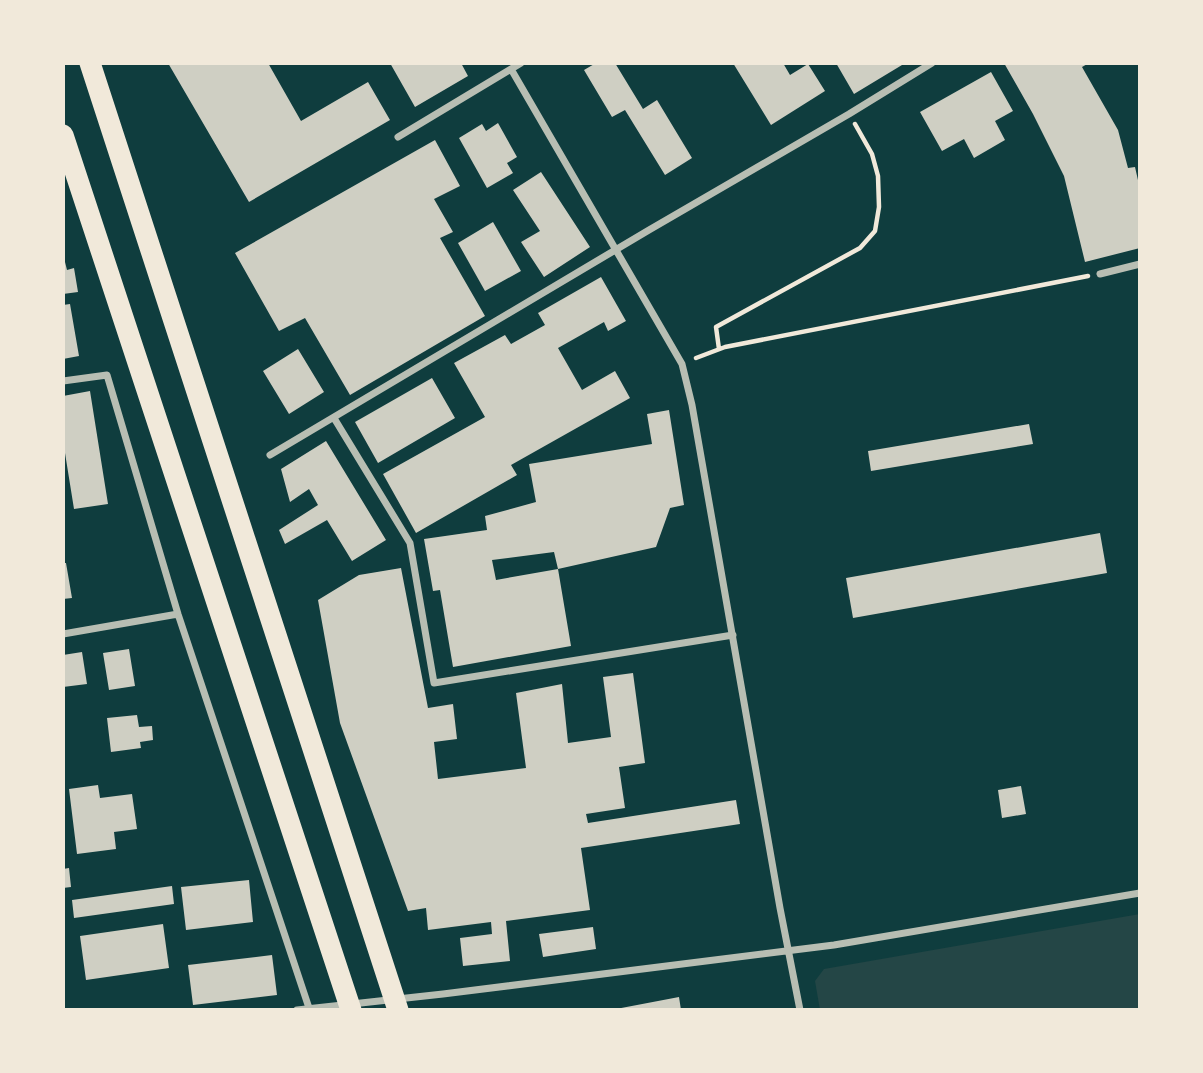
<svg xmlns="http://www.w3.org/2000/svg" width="1203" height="1073" font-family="'Titillium Web',sans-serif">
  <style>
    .green { fill: #244646 }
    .building { fill: #cfcfc3 }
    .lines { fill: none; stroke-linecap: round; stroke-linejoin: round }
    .path { stroke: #f1e9da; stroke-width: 4.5 }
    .minor { stroke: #b8beb3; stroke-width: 7 }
    .motorway { stroke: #f1e9da; stroke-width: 21 }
  </style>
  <rect width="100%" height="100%" fill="#0f3d3e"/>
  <path class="green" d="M 1140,914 L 1140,1010 L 820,1010 L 815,981 L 824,969 Z"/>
  <path class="building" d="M 168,63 L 268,63 L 301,121 L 368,82 L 390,120 L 249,202 Z
    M 390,63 L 461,63 L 468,76 L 415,107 Z
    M 596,63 L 615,63 L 643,109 L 657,100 L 692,158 L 665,175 L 625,110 L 612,117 L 584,70 Z
    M 733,63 L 783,63 L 790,75 L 808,64 L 825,91 L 771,125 Z
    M 836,63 L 900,63 L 902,65 L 854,94 Z
    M 1004,63 L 1089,63 L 1082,67 L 1118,130 L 1128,168 L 1135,167 L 1140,189 L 1140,248 L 1085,262 L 1064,176 L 1033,114 Z
    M 991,72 L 1013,111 L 995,121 L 1005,140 L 974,158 L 964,139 L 942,151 L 920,112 Z
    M 498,123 L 517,157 L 507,163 L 513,173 L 487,188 L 459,138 L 482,124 L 486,131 Z
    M 435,140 L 460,186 L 434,199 L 453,232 L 440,238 L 485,316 L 350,395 L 305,318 L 279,331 L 235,253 Z
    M 541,172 L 590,247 L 544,277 L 521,242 L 540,231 L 513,190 Z
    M 493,222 L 521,271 L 485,291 L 458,243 Z
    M 63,254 L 67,270 L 74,268 L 78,292 L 63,294 Z
    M 601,277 L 626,321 L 608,331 L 604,322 L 558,348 L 582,390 L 615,371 L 630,398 L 511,465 L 517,475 L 416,533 L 383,474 L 485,417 L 454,363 L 505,335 L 511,344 L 545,325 L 538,313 Z
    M 70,304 L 79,356 L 63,359 L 63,305 Z
    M 298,349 L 324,392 L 289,414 L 263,371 Z
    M 432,378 L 455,418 L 378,463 L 355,422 Z
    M 90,391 L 108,504 L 74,509 L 65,453 L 63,454 L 63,396 Z
    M 669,410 L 684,505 L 670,508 L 656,547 L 558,569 L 554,552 L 492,560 L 496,580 L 558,569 L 571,646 L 453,667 L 440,590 L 433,591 L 424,539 L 487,530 L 485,516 L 536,502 L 529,464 L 652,444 L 647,414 Z
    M 1029,424 L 1033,444 L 871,471 L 868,451 Z
    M 326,441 L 386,540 L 352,561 L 327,520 L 285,544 L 279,530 L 318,505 L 309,489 L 290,502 L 281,469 Z
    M 1100,533 L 1107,573 L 853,618 L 846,578 Z
    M 63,563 L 66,563 L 72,598 L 63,599 Z
    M 401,568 L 428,708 L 453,704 L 457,739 L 434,742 L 438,779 L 526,768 L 516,693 L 562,684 L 568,743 L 611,737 L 603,677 L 633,673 L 645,763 L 619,767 L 625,808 L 586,814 L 588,823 L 736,800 L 740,824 L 581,848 L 590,910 L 506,921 L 510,961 L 463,966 L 460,938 L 492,934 L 491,922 L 428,930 L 426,908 L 408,911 L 340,723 L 318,600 L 359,575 Z
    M 129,649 L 135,686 L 109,690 L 103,653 Z
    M 82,652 L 87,684 L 63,687 L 63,655 Z
    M 137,715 L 139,727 L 152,726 L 153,740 L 140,742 L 141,748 L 111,752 L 107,718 Z
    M 98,785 L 100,798 L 132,794 L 137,829 L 114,832 L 116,849 L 77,854 L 69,789 Z
    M 1021,786 L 1026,814 L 1002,818 L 998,790 Z
    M 69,868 L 71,887 L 63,888 L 63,869 Z
    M 249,880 L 253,922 L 186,930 L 181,887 Z
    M 172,886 L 174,904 L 74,918 L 72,900 Z
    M 163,924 L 169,968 L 86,980 L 80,936 Z
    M 593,927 L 596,949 L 543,957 L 539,934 Z
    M 272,955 L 277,995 L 193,1005 L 188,965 Z
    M 679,997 L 681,1010 L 616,1010 L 616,1009 Z"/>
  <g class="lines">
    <path class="path" d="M 719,349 L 716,327 L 860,248 L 875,231 L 879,207 L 878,176 L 872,154 L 855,124
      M 696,358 L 725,347 L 1088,276"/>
    <path class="minor" d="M 511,69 L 682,364 L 692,405 L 780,908 L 800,1010
      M 398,137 L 521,63
      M 1100,274 L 1140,264
      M 63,381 L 107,375 L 178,614 L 309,1008
      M 334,418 L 410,543 L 434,683 L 733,635
      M 270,455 L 649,230 L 849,114 L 932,63
      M 63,634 L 178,614
      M 297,1010 L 443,994 L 834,945 L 1140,893"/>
    <path class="motorway" d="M 90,63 L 398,1010
      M 63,135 L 351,1010"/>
  </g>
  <rect width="1203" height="1073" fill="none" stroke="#f1e9da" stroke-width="130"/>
</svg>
